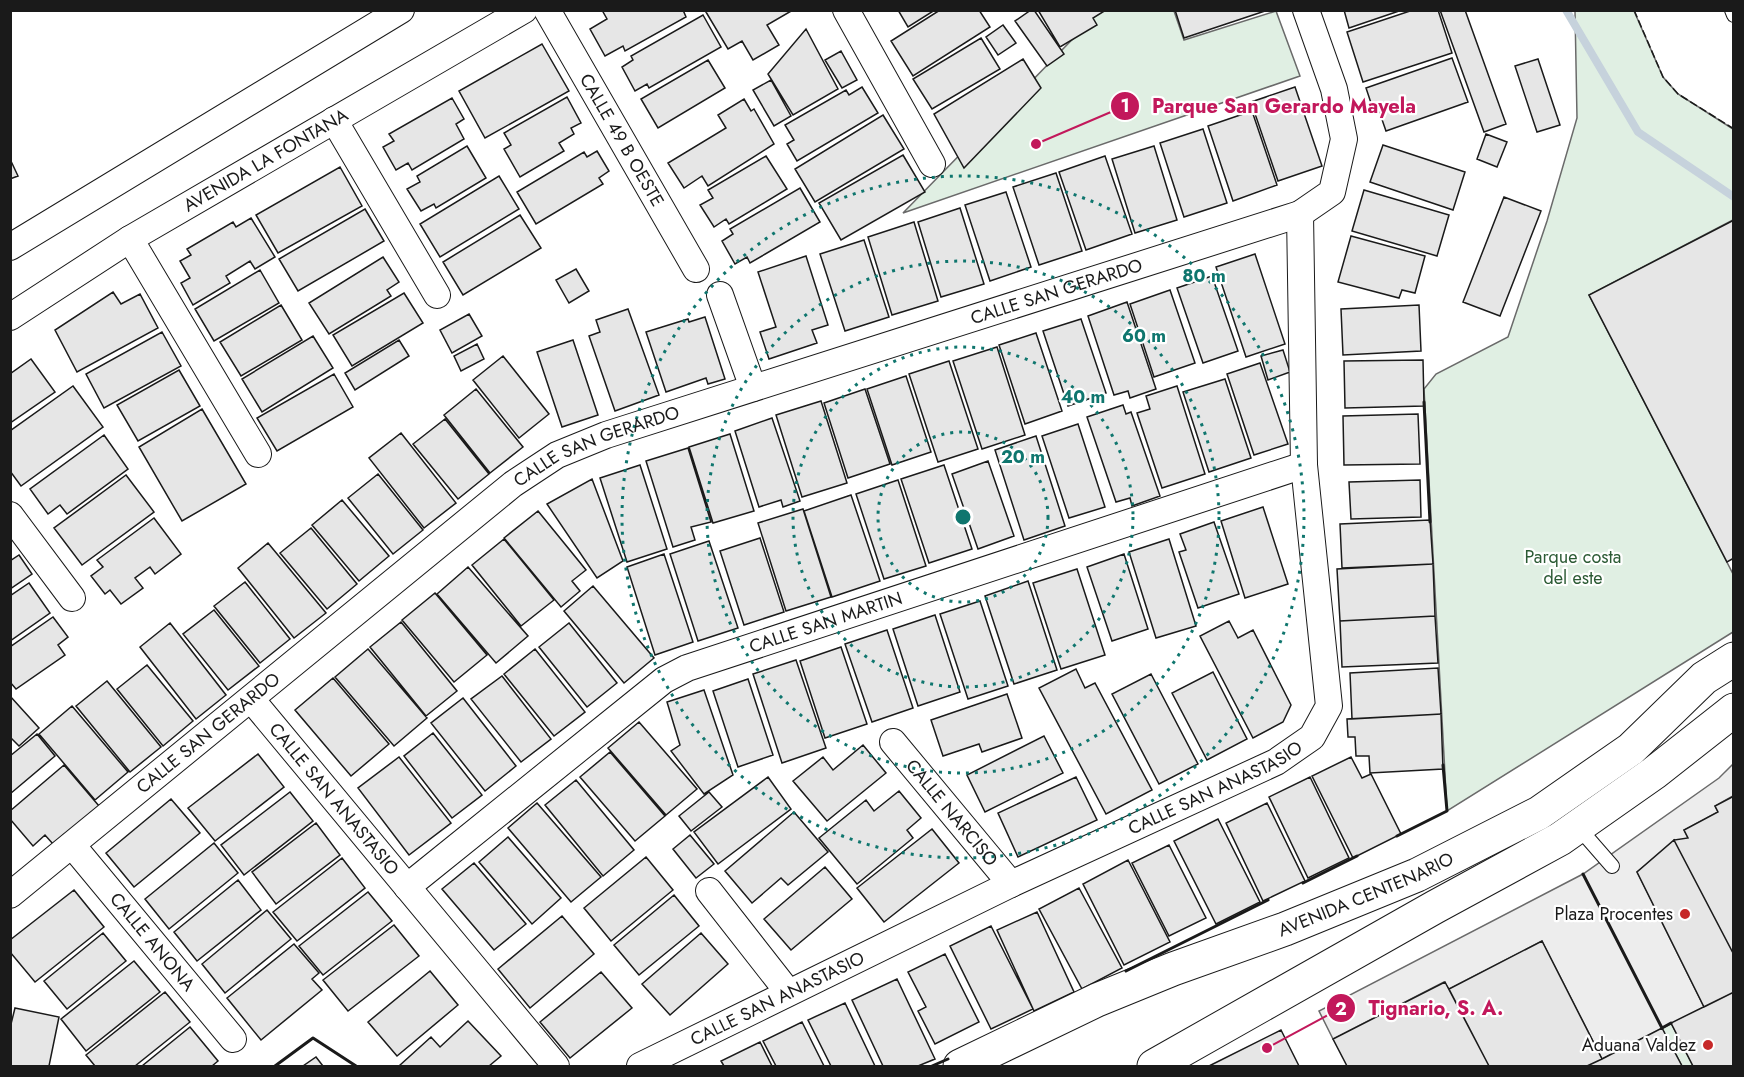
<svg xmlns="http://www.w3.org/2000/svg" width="1744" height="1077" font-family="Jost,sans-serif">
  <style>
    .green { fill: #e0efe3; stroke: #6a6a6a; stroke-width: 1.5 }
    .parking { fill: #ededed; stroke: #6a6a6a; stroke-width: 1.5 }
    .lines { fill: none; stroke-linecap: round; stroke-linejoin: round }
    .stream { stroke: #c6d2dc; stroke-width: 8 }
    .building { fill: #e6e6e6; stroke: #1a1a1a; stroke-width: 1.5 }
    .service-casing { stroke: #1a1a1a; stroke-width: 16 }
    .minor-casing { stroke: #1a1a1a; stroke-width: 28 }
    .secondary-casing { stroke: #1a1a1a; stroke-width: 35 }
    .service { stroke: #fff; stroke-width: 14 }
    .minor { stroke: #fff; stroke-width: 26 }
    .secondary { stroke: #fff; stroke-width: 33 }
    .fence { stroke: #1a1a1a; stroke-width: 1.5; stroke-dasharray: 8 3; stroke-linecap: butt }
    .wall { stroke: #1a1a1a; stroke-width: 3 }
    .ring { fill: none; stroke: #0f766e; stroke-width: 3; stroke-dasharray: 3 6 }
    .poi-dot { fill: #c62828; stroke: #fff; stroke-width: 2 }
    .labels { text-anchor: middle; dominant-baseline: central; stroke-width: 4.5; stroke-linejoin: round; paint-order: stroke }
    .street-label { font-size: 18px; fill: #1a1a1a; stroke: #fff }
    .park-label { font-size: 18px; fill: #2b5a34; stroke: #fff }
    .poi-label { font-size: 18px; fill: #1a1a1a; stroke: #fff; text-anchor: end }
    .centre { fill: #0f766e; stroke: #fff; stroke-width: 3 }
    .ring-label { font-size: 18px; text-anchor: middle; font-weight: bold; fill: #0f766e; stroke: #fff; stroke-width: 4.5; stroke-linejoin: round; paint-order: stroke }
    .leader { fill: none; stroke: #c2185b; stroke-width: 2 }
    .callout-dot { fill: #c2185b; stroke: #fff; stroke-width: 2 }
    .mark-label { font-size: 18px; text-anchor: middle; font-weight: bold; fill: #fff }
    .callout-label { font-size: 20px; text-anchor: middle; font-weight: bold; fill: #c2185b; stroke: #fff; stroke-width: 4.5; stroke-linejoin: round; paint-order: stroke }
  </style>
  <rect width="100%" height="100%" fill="#fff"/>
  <path class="green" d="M 1100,11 L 1174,11 L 1184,40 L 1276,11 L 1300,76 L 903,213 Z
    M 1575,11 L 1634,11 L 1663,77 L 1678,94 L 1733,129 L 1733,220 L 1589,295 L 1733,574 L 1733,632 L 1447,811 L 1424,389 L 1436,374 L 1508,337 L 1547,221 L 1577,118 Z
    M 1671,1023 L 1693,1066 L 1682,1066 L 1662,1028 Z"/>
  <path class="parking" d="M 1733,764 L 1733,796 L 1715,806 L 1718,812 L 1684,830 L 1688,838 L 1659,855 L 1637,872 L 1704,1007 L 1602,1059 L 1542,941 L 1449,989 L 1444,982 L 1333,1039 L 1319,1011 L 1583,874 L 1719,778 Z"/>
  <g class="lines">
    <path class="stream" d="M 1566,10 L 1638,132 L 1734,197"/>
  </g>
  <path class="building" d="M 602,10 L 683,10 L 686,17 L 625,51 L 623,46 L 605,56 L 590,29 L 607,19 Z
    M 708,10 L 793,10 L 767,25 L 779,45 L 753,60 L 742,41 L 728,49 L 706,12 Z
    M 898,10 L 935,10 L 908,27 Z
    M 940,10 L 979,10 L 990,27 L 913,76 L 891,41 Z
    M 1031,10 L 1034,10 L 1064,54 L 1047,66 L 1015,21 Z
    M 1038,10 L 1106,10 L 1093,18 L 1097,25 L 1060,47 Z
    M 1175,10 L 1268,10 L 1184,38 Z
    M 1344,10 L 1402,10 L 1349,28 Z
    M 1413,10 L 1438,10 L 1452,53 L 1363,82 L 1347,32 Z
    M 1440,10 L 1465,10 L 1506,124 L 1484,132 Z
    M 703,15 L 721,47 L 649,88 L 647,84 L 635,91 L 622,67 L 633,60 L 631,56 Z
    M 1003,25 L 1016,43 L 998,55 L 986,37 Z
    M 806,29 L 838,89 L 793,115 L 768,74 Z
    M 981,38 L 1000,69 L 932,109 L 913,79 Z
    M 542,44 L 569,91 L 485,138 L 459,91 Z
    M 841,51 L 857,80 L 842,88 L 825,60 Z
    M 1452,58 L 1468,102 L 1386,131 L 1377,105 L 1372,106 L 1366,88 Z
    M 1023,59 L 1041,88 L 964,168 L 934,114 Z
    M 1538,59 L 1560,125 L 1537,132 L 1515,66 Z
    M 708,60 L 725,88 L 658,128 L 641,99 Z
    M 771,80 L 791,116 L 774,126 L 753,90 Z
    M 862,87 L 878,113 L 797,161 L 787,144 L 794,140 L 785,125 L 846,90 L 849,95 Z
    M 1295,87 L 1322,166 L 1278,181 L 1251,102 Z
    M 567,97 L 581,123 L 571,128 L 574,134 L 559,143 L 564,151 L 520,177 L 504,149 L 511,145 L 504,133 Z
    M 452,98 L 464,119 L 456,124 L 464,139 L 412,170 L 408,163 L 396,170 L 383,147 L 394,141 L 389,134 Z
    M 744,99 L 751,111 L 754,109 L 774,144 L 708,186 L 702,176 L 684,188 L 668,163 L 726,128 L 718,115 Z
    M 1252,111 L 1277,185 L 1233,201 L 1208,126 Z
    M 883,115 L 904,149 L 815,202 L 795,169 Z
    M 1203,129 L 1227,203 L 1184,217 L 1160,143 Z
    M 1486,134 L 1507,142 L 1497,167 L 1477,159 Z
    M 1383,145 L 1465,172 L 1453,210 L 1370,182 Z
    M 467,146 L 486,178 L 436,208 L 434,204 L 421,211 L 407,189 L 420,182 L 417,176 Z
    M 1154,146 L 1177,220 L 1135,233 L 1112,159 Z
    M 597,151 L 609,171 L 599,178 L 603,184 L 536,224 L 517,192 L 584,152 L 587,157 Z
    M 903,155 L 925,192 L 841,240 L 819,203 Z
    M 766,156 L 787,189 L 729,224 L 726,219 L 714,227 L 700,205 L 713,198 L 708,190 Z
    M 1105,156 L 1132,234 L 1086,250 L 1059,172 Z
    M 10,159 L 18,176 L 10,179 Z
    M 340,167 L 362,206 L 278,253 L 256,215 Z
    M 1056,173 L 1082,251 L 1039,265 L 1013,187 Z
    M 499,176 L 519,209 L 440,257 L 420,224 Z
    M 800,188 L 820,222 L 750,263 L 747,257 L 735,264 L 722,241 L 733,234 L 730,229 Z
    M 1364,190 L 1449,215 L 1437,256 L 1352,231 Z
    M 1006,192 L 1031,267 L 990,281 L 965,205 Z
    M 1504,197 L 1541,211 L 1500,316 L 1463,302 Z
    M 960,208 L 984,284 L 941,297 L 918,222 Z
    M 365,209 L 384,241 L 298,291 L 279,259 Z
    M 520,215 L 541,248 L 463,295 L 443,262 Z
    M 251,218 L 275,257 L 255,269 L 250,261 L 226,276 L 230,283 L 193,305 L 181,283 L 190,278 L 180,261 L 191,255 L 187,249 L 233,222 L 236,227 Z
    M 1734,220 L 1734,558 L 1727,562 L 1589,295 Z
    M 914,222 L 938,301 L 892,315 L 868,237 Z
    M 1351,236 L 1425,256 L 1415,293 L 1402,290 L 1399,298 L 1338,282 Z
    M 864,240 L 889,317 L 845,331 L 820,254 Z
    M 1255,254 L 1285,344 L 1246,357 L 1216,267 Z
    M 806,256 L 828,325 L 812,330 L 817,343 L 769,359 L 760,332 L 776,327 L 758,272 Z
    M 383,257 L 399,282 L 387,290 L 391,296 L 329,334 L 309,303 Z
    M 576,269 L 589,291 L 569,303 L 556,280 Z
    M 260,270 L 279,303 L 214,341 L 195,309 Z
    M 1212,276 L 1238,351 L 1203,363 L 1177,288 Z
    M 1170,290 L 1195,363 L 1154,377 L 1130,304 Z
    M 113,292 L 121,304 L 140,294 L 158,328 L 77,372 L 55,330 Z
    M 404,293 L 423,323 L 352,366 L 333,335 Z
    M 1127,302 L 1156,389 L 1130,398 L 1128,391 L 1114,395 L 1088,316 Z
    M 281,305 L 302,340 L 241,376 L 220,342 Z
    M 1419,305 L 1421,351 L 1343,355 L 1341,309 Z
    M 628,309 L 659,395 L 615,411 L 589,336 L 600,332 L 596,320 Z
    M 469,314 L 482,336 L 452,353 L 440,330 Z
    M 705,317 L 725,379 L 708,384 L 706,378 L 666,392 L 646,332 L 688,319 L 689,322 Z
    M 1081,319 L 1106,393 L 1068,406 L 1043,331 Z
    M 162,332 L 181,366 L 104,408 L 86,374 Z
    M 1036,333 L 1062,411 L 1025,424 L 999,345 Z
    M 313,336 L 333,368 L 262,412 L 242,379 Z
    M 399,340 L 409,356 L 355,390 L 345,373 Z
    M 573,340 L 598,415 L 562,427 L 537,352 Z
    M 477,344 L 484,359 L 461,371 L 454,356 Z
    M 997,347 L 1025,435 L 982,449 L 953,361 Z
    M 1283,350 L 1290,372 L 1268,380 L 1261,356 Z
    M 503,356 L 549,414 L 519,438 L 473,380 Z
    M 31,359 L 55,392 L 10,423 L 10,374 Z
    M 1423,360 L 1424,406 L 1345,408 L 1344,361 Z
    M 949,361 L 978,449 L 938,462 L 909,374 Z
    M 1260,363 L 1288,444 L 1254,455 L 1227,374 Z
    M 179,370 L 200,406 L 138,441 L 117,405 Z
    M 334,374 L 353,407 L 277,451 L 257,418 Z
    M 906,376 L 931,452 L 892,465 L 867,389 Z
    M 1225,379 L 1251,458 L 1209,472 L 1183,392 Z
    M 73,386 L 103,427 L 21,486 L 10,471 L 10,431 Z
    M 1177,386 L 1205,474 L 1162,488 L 1137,413 L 1150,409 L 1146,396 Z
    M 476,389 L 523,447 L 490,473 L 444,415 Z
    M 865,389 L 890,464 L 848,478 L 824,403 Z
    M 821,401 L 847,483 L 802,497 L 776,415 Z
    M 1123,405 L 1126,414 L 1131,412 L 1160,496 L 1132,506 L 1130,498 L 1116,502 L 1087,417 Z
    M 202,409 L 246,484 L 182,521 L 139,447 Z
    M 1418,414 L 1420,464 L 1344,465 L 1343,416 Z
    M 772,418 L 800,501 L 783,507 L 781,500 L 759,507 L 735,431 Z
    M 445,419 L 489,474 L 458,499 L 413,444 Z
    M 1078,424 L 1105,507 L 1069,518 L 1042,436 Z
    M 401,433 L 456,503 L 424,528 L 369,458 Z
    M 730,434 L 754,511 L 713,523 L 689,447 Z
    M 104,435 L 128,469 L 67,514 L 60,505 L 48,514 L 30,489 Z
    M 1036,436 L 1065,526 L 1024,540 L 995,450 Z
    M 688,448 L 711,522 L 691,527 L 695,540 L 673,547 L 646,461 Z
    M 988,461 L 1014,536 L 978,549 L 952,474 Z
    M 640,465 L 667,549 L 627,562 L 600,478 Z
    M 944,465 L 972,549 L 929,563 L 901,479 Z
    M 378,474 L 423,530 L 393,554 L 348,498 Z
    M 126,475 L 154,512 L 82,565 L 54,528 Z
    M 592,479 L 623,561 L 597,578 L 547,504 Z
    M 898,480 L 926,566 L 884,579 L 856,494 Z
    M 1420,480 L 1421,517 L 1351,519 L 1349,482 Z
    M 851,495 L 880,581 L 832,597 L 804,511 Z
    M 342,500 L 389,556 L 359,581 L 312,525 Z
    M 1263,507 L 1288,584 L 1245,598 L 1221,521 Z
    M 803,509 L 831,597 L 786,611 L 758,523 Z
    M 538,511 L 586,570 L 572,581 L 580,591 L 561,607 L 504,538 Z
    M 154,518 L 181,554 L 155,574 L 150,567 L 135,578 L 143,588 L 121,604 L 110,590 L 105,594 L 91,576 L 103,567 L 97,560 Z
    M 1430,520 L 1433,564 L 1342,568 L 1340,524 Z
    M 1214,522 L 1239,594 L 1198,608 L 1179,552 L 1186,550 L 1180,534 Z
    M 311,528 L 357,584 L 327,609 L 280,553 Z
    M 760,538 L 784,612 L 744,625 L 720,551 Z
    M 504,539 L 554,600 L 521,626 L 472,565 Z
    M 1169,539 L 1196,626 L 1156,638 L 1129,552 Z
    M 709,541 L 738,628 L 698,641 L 670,554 Z
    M 268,543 L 326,613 L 294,638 L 238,568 Z
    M 664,554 L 693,642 L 655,655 L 627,567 Z
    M 1124,554 L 1148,629 L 1112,641 L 1087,567 Z
    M 19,555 L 32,574 L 10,589 L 10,561 Z
    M 1433,564 L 1435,616 L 1340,621 L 1337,569 Z
    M 468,567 L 528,636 L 496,663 L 437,594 Z
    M 1077,569 L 1105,655 L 1061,669 L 1033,583 Z
    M 1028,581 L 1057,670 L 1014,684 L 985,596 Z
    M 245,582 L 290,639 L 260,663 L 214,606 Z
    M 29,583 L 50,613 L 10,641 L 10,596 Z
    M 593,586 L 654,658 L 624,683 L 564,611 Z
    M 435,593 L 487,655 L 454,682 L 402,620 Z
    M 980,601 L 1008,686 L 968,699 L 940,614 Z
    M 214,610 L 259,666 L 228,690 L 183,634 Z
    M 935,615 L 960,692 L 918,706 L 893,629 Z
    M 1435,616 L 1438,663 L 1342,667 L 1340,621 Z
    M 53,617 L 68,637 L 58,645 L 65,655 L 16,689 L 10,682 L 10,647 Z
    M 1229,621 L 1238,638 L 1253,630 L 1291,705 L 1283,722 L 1253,738 L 1200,636 Z
    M 401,622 L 457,691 L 426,716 L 370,647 Z
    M 170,623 L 226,695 L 196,719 L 140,647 Z
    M 569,623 L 617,683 L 587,707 L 539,647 Z
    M 887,630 L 913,708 L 872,722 L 845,644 Z
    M 841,647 L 867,724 L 825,738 L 800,661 Z
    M 368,649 L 427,718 L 394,746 L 335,677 Z
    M 535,649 L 585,712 L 554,736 L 504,674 Z
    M 796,660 L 826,748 L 782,763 L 753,674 Z
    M 147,665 L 193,721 L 163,746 L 117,689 Z
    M 1438,668 L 1441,714 L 1352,719 L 1350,673 Z
    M 1076,669 L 1085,688 L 1095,683 L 1152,790 L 1106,814 L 1039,688 Z
    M 1213,672 L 1247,739 L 1207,760 L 1172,693 Z
    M 1151,674 L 1198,764 L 1159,784 L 1112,694 Z
    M 502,676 L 551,739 L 521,762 L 471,699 Z
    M 333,678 L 389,744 L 351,776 L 295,710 Z
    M 748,679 L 773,755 L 738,767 L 713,691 Z
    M 107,681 L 161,747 L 130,772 L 76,706 Z
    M 704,690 L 733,775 L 704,794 L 671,751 L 680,745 L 667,702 Z
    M 1007,694 L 1022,738 L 982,752 L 979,744 L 943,756 L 931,720 Z
    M 10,696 L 39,728 L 19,746 L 10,737 Z
    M 463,698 L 516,766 L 485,791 L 431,723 Z
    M 72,706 L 128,772 L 95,800 L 39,734 Z
    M 1441,714 L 1443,769 L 1370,773 L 1369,756 L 1356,756 L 1355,737 L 1348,737 L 1347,719 Z
    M 639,722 L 697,789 L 666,815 L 608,748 Z
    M 433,733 L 482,795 L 452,818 L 404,756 Z
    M 37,734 L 55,756 L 10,794 L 10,756 Z
    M 1044,736 L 1063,773 L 985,812 L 967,775 Z
    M 863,745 L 886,773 L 827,821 L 793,781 L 823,757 L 833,770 Z
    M 610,752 L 665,816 L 635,841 L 580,777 Z
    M 258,754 L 284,787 L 215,841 L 188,808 Z
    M 399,757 L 451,823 L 409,855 L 358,788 Z
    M 1351,757 L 1362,778 L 1371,774 L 1401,834 L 1353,858 L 1312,776 Z
    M 64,765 L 99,806 L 53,844 L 45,835 L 33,846 L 10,819 L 10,811 Z
    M 768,777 L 791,809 L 718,864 L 694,832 Z
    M 1076,777 L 1097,820 L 1018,857 L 998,813 Z
    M 1310,777 L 1349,858 L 1308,878 L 1269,797 Z
    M 576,780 L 634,850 L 603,876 L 545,805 Z
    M 899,791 L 921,818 L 907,830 L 913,838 L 857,884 L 819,838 L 866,800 L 874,811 Z
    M 290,792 L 313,821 L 244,875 L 221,845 Z
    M 709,792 L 722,807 L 691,831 L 679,816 Z
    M 1734,796 L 1734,955 L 1674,840 L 1688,838 L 1684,830 L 1718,812 L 1715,806 Z
    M 171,799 L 200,833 L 134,887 L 106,853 Z
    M 537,803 L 601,877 L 571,902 L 508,828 Z
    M 1267,803 L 1305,881 L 1263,901 L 1226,823 Z
    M 794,812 L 828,852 L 788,885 L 781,878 L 752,903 L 725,871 Z
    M 1218,819 L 1260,902 L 1216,924 L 1174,841 Z
    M 316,823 L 340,855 L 276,904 L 252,872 Z
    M 932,829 L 959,863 L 884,922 L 857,888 Z
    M 690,835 L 714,864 L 696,878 L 673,849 Z
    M 508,837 L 561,898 L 532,924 L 479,862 Z
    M 1674,840 L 1734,955 L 1734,992 L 1704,1007 L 1637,872 Z
    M 214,843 L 238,873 L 169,929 L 145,899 Z
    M 1169,845 L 1206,918 L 1169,936 L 1132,863 Z
    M 646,857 L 673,890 L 611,941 L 584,908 Z
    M 342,858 L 365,888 L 297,941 L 273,912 Z
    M 1128,860 L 1170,942 L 1124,965 L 1083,884 Z
    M 474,863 L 526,924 L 494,950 L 442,889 Z
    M 825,867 L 852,899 L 791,950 L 764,919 Z
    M 238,880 L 261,910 L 197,961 L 174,932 Z
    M 1079,888 L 1122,968 L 1082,989 L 1039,909 Z
    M 74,890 L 104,927 L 35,982 L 10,952 L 10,940 Z
    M 368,892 L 392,921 L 323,975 L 299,946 Z
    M 674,895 L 699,926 L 639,975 L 614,945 Z
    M 267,910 L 291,939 L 225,993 L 202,964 Z
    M 1037,912 L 1074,992 L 1034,1011 L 997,930 Z
    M 562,916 L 594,954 L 530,1008 L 498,969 Z
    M 394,925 L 419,956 L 348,1011 L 323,980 Z
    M 991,926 L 1033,1009 L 991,1029 L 950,946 Z
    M 103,933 L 126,961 L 67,1009 L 44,981 Z
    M 701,933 L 728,964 L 670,1015 L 642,984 Z
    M 1542,941 L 1602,1059 L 1587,1066 L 1489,1066 L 1449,989 Z
    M 294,944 L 319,973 L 312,979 L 322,990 L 261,1040 L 227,998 Z
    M 945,954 L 979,1022 L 935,1044 L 918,1011 L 926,1007 L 908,972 Z
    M 134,961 L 160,992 L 86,1051 L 61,1019 Z
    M 430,971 L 458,1005 L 397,1056 L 368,1022 Z
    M 601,972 L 632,1008 L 570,1058 L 540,1022 Z
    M 897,979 L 935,1059 L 918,1066 L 883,1066 L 852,1000 Z
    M 1445,982 L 1489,1066 L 1347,1066 L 1333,1039 Z
    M 165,992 L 190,1022 L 135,1066 L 95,1066 L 86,1055 Z
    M 1734,992 L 1734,1066 L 1693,1066 L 1671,1023 Z
    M 845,1003 L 875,1066 L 831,1066 L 808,1020 Z
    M 15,1008 L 59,1017 L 49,1066 L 10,1066 L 10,1028 Z
    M 468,1021 L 501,1056 L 489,1066 L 399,1066 L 431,1037 L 440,1047 Z
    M 802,1022 L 824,1066 L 776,1066 L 763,1041 Z
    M 190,1027 L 218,1061 L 212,1066 L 142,1066 Z
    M 1662,1028 L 1682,1066 L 1587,1066 L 1602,1059 Z
    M 1281,1030 L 1299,1066 L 1209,1066 Z
    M 760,1042 L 772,1066 L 724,1066 L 721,1061 Z
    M 316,1057 L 323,1066 L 303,1066 Z"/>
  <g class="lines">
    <g class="service-casing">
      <path id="service" d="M 1732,10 L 1734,15
        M 1578,827 L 1612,866"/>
    </g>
    <g class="minor-casing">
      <g id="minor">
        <path id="s1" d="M 547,10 L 696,269"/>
        <path d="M 846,10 L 932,164"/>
        <path d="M 334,120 L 437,295"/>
        <path d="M 130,239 L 258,454"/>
        <path d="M 10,247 L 401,10"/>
        <path d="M 720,295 L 753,388"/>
        <path id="s2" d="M 10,317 L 130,239 L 524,10"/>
        <path d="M 10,515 L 72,598"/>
        <path id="s3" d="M 251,699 L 556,1066"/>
        <path id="s4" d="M 893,742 L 1011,884"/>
        <path id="s5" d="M 72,845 L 233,1039"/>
        <path id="s6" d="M 407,887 L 664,680 L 687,668 L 1304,465"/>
        <path d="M 709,891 L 788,992"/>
        <path id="s7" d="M 10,895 L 513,484 L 557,455 L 606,435 L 1300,214 L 1332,192 L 1344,139 L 1334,89 L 1306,10"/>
        <path id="s8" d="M 640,1066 L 1011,884 L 1276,762 L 1312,737 L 1329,706 L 1304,465 L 1300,214"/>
      </g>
    </g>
    <g class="secondary-casing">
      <g id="secondary">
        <path id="s9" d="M 960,1066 L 1097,1000 L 1173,969 L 1285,929 L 1417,875 L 1539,813 L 1631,749 L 1704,678 L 1734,659"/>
        <path d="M 1154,1066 L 1435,907 L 1560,839 L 1654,773 L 1734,710"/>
      </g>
    </g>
    <use href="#service" class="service"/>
    <use href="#minor" class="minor"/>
    <use href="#secondary" class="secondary"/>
    <path class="fence" d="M 1634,10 L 1663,77 L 1678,94 L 1734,129"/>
    <path class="wall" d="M 1424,402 L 1430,522
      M 1397,836 L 1447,811 L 1443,765
      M 1583,874 L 1662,1028 L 1671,1023
      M 1303,883 L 1357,856
      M 1126,971 L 1268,900
      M 275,1066 L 313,1038 L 356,1066
      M 932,1066 L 948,1059"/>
  </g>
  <g class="ring">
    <circle cx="963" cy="517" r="85"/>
    <circle cx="963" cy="517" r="170"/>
    <circle cx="963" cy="517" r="256"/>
    <circle cx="963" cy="517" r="341"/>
  </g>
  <g class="poi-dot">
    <circle cx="1685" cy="914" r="6"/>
    <circle cx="1708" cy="1045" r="6"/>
  </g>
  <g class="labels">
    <g class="street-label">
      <text stroke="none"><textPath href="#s1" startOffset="150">CALLE 49 B OESTE</textPath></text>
      <text stroke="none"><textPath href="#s2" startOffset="300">AVENIDA LA FONTANA</textPath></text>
      <text stroke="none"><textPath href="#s7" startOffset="1228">CALLE SAN GERARDO</textPath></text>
      <text stroke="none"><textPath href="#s7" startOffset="742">CALLE SAN GERARDO</textPath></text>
      <text stroke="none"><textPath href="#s6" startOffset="502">CALLE SAN MARTIN</textPath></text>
      <text stroke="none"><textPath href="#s7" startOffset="256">CALLE SAN GERARDO</textPath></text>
      <text stroke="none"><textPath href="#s8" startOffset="639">CALLE SAN ANASTASIO</textPath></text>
      <text stroke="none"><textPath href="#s3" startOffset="130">CALLE SAN ANASTASIO</textPath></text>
      <text stroke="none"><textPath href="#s4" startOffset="92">CALLE NARCISO</textPath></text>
      <text stroke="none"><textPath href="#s9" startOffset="441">AVENIDA CENTENARIO</textPath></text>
      <text stroke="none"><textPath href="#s5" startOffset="126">CALLE ANONA</textPath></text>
      <text stroke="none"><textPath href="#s8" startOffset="153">CALLE SAN ANASTASIO</textPath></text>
    </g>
    <g class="park-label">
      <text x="1573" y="557">Parque costa<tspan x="1573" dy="21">del este</tspan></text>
    </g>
    <g class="poi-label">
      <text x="1673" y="914">Plaza Procentes</text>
      <text x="1696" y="1045">Aduana Valdez</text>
    </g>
  </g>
  <circle cx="963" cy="517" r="9" class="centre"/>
  <g class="ring-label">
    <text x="1204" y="282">80 m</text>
    <text x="1144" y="342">60 m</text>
    <text x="1083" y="403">40 m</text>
    <text x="1023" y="463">20 m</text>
  </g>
  <path class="leader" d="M1036 144L1125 106M1267 1048L1341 1008"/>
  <g class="callout-dot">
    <circle cx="1036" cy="144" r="6"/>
    <circle cx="1267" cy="1048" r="6"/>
    <circle cx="1125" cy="106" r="15"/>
    <circle cx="1341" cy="1008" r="15"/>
  </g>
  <g class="mark-label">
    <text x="1125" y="112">1</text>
    <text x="1341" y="1015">2</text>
  </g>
  <g class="callout-label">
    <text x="1284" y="113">Parque San Gerardo Mayela</text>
    <text x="1436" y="1015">Tignario, S. A.</text>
  </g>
  <rect width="1744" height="1077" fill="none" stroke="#1a1a1a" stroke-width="24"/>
</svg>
